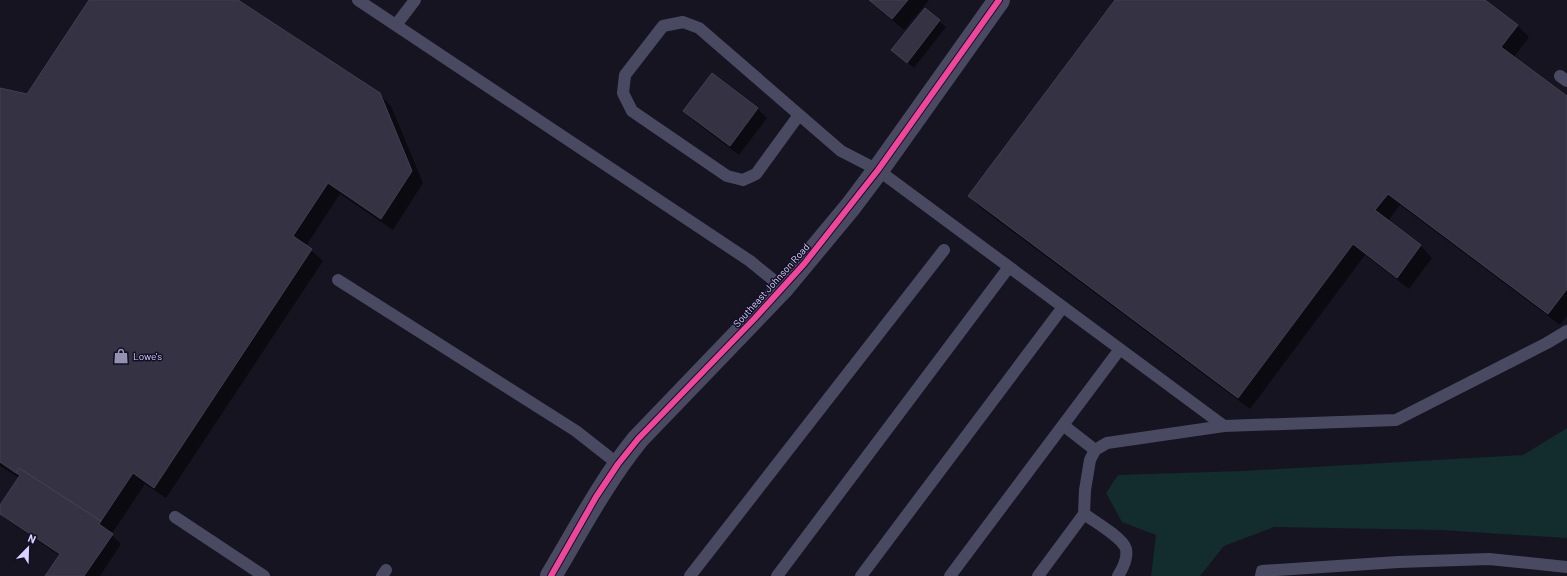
<svg xmlns="http://www.w3.org/2000/svg" width="1567" height="576" font-family="Barlow,sans-serif">
  <style>
    .green { fill: #132c2d }
    .shadow { fill: #0007 }
    .building { fill: #343243; stroke: #433f54 }
    .lines { fill: none; stroke-linecap: round; stroke-linejoin: round }
    .service { stroke: #4a4962; stroke-width: 12 }
    .minor { stroke: #4a4962; stroke-width: 22 }
    .tertiary { stroke: #4a4962; stroke-width: 22 }
    .cycleway-casing { stroke: #130f26; stroke-width: 8 }
    .cycleway { stroke: #ed469a; stroke-width: 6 }
    .labels { text-anchor: middle; dominant-baseline: central; stroke-width: 3; stroke-linejoin: round; paint-order: stroke }
    .street-label { font-size: 10px; fill: #d9d4ff; stroke: #130f26 }
    .poi-label { font-size: 10px; fill: #d9d4ff; stroke: #130f26; text-anchor: start }
  </style>
  <rect width="100%" height="100%" fill="#161421"/>
  <path class="green" d="M 1567,428 L 1567,538 L 1440,530 L 1274,527 L 1224,546 L 1200,576 L 1151,576 L 1156,535 L 1122,522 L 1106,493 L 1118,475 L 1242,471 L 1523,455 Z"/>
  <path class="shadow" d="M 90,0 L 236,0 L 379,94 L 391,106 L 423,183 L 393,230 L 340,194 L 306,246 L 323,261 L 166,498 L 145,484 L 113,532 L 110,531 L 109,532 L 121,544 L 100,576 L 47,576 L 60,556 L 7,520 L 0,514 L 0,507 L 19,478 L 0,466 L 0,89 L 27,95 Z
    M 868,0 L 929,0 L 904,30 Z
    M 1116,0 L 1483,0 L 1517,25 L 1529,37 L 1514,57 L 1567,97 L 1567,316 L 1560,325 L 1400,205 L 1388,221 L 1421,246 L 1432,258 L 1409,289 L 1365,255 L 1250,409 L 981,208 L 969,196 Z
    M 925,9 L 946,27 L 914,68 L 892,50 Z
    M 712,75 L 758,109 L 767,118 L 739,155 L 694,121 L 684,111 Z"/>
  <path class="building" d="M 89,0 L 238,0 L 380,93 L 412,171 L 381,219 L 328,183 L 293,236 L 312,249 L 154,488 L 133,473 L 101,521 L 19,468 L 16,473 L 0,462 L 0,88 L 27,94 Z
    M 869,0 L 908,0 L 892,19 Z
    M 1115,0 L 1485,0 L 1518,25 L 1501,47 L 1567,96 L 1567,289 L 1548,314 L 1388,194 L 1375,210 L 1421,245 L 1397,278 L 1353,244 L 1238,398 L 968,196 Z
    M 925,8 L 940,20 L 907,63 L 891,50 Z
    M 712,73 L 758,108 L 730,146 L 683,111 Z
    M 19,468 L 101,521 L 99,524 L 113,534 L 84,576 L 45,576 L 60,554 L 0,514 L 0,505 L 20,475 L 16,473 Z"/>
  <g class="lines">
    <path class="service" d="M 358,0 L 750,261 L 783,288
      M 396,25 L 415,0
      M 1560,76 L 1567,81
      M 799,115 L 756,174 L 743,180 L 727,176 L 632,111 L 623,93 L 625,75 L 663,26 L 683,22 L 699,28 L 841,151 L 878,170 L 1224,426
      M 338,280 L 576,431 L 618,464
      M 1063,425 L 1095,450
      M 1084,514 C 1094,521 1123,538 1126,549 C 1128,558 1123,568 1118,576
      M 175,517 L 264,576
      M 382,576 L 386,570
      M 690,576 L 944,250
      M 777,576 L 1009,267
      M 861,576 L 1063,307
      M 950,576 L 1120,349
      M 1038,576 L 1084,514 L 1085,490 L 1090,460 L 1095,450 L 1107,443 L 1224,426 L 1396,420 L 1547,343 L 1567,331
      M 1261,576 L 1262,571 L 1398,562 L 1489,559 L 1567,567"/>
    <path class="minor" d="M 783,288 L 851,206 L 878,170 L 999,0"/>
    <path class="tertiary" d="M 551,576 C 579,529 604,481 638,439 L 783,288"/>
    <g class="cycleway-casing">
      <path id="cycleway" d="M 551,576 L 596,497 L 618,464 L 638,439 L 755,318 L 804,264 L 878,170 L 999,0"/>
    </g>
    <use href="#cycleway" class="cycleway"/>
  </g>
  <defs>
    <g id="shop-bare" transform="scale(1.2)"><path d="M-5-2.5h2.3a2.7 3.5 0 0 1 5.4 0H5L5.5 6h-11ZM-1.5-2.5h3a1.5 2.3 0 0 0-3 0Z" fill="#9591b1" stroke="#130f26" stroke-width="2.5" paint-order="stroke"/></g>
  </defs>
  <g fill-rule="evenodd">
    <use href="#shop-bare" x="121" y="356"/>
  </g>
  <g class="labels">
    <g class="street-label">
      <text transform="translate(771 285) rotate(-48)">Southeast Johnson Road</text>
    </g>
    <g class="poi-label">
      <text x="133" y="356">Lowe's</text>
    </g>
  </g>
  <g transform="translate(28 548) rotate(23)" stroke="#130f26" stroke-width="3" paint-order="stroke">
  <path d="M0-3L7 15L0 10L-7 15Z" fill="#d9d4ff"/>
  <text y="-6" font-size="11" font-weight="bold" text-anchor="middle" fill="#d9d4ff">N</text>
  </g>
</svg>
